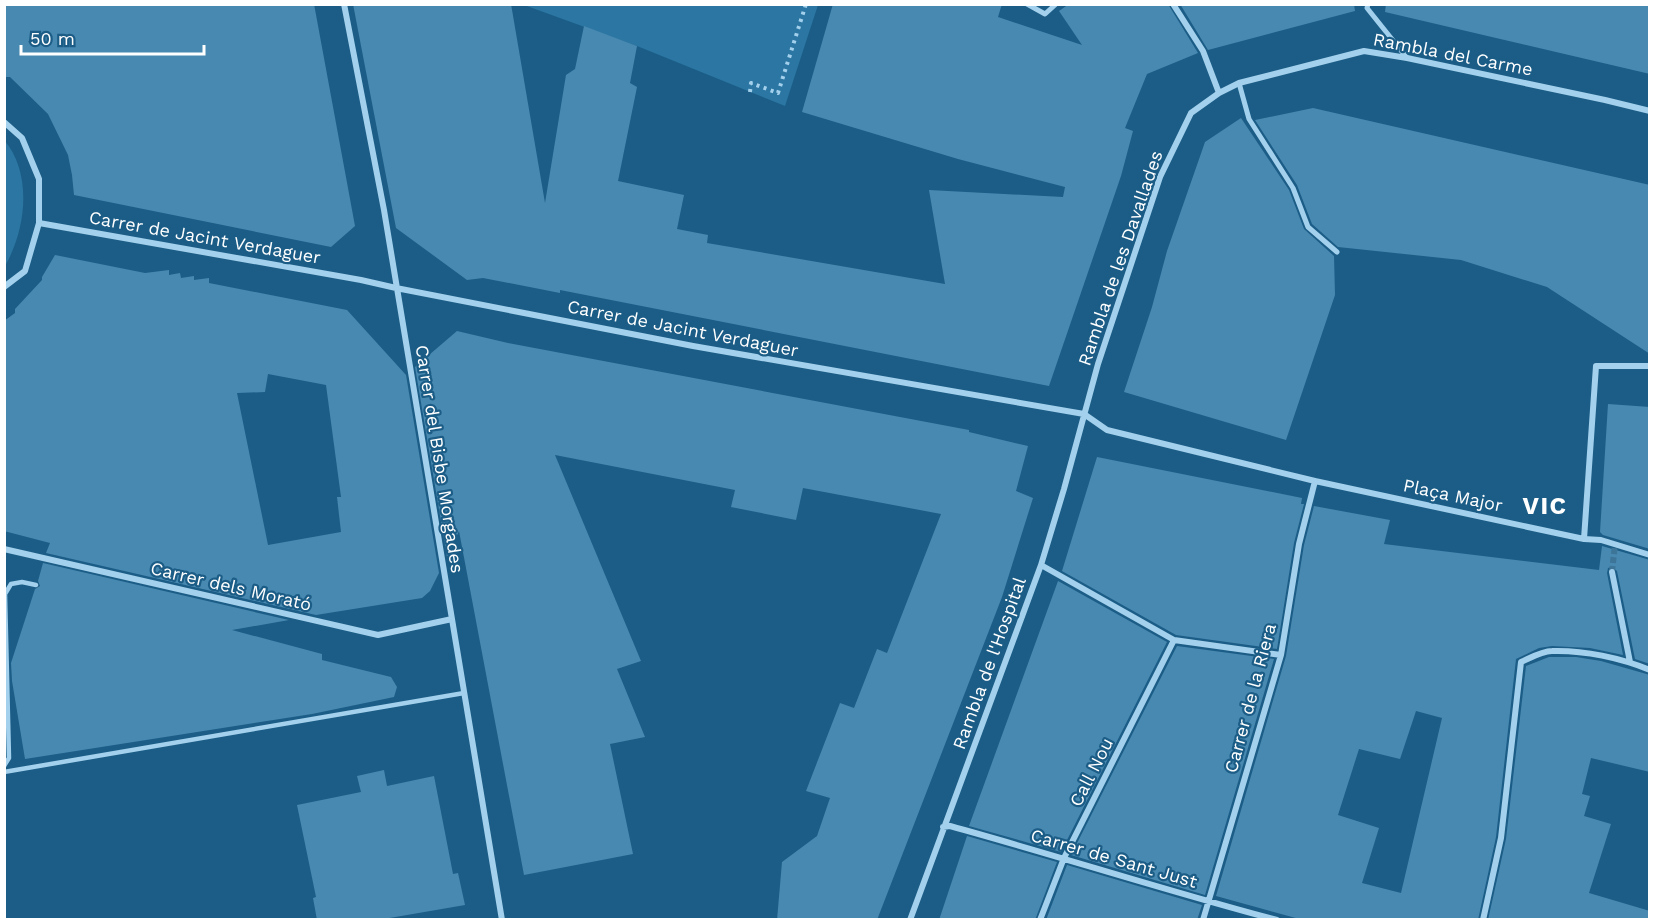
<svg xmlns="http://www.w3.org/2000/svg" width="1654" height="924" font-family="'Work Sans',sans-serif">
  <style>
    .green { fill: #2b76a3 }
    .building { fill: #4889b1; fill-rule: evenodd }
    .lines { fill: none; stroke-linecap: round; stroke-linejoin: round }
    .minor-tunnel { stroke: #3d7598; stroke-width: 6; stroke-dasharray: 6 3; stroke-linecap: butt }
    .path { stroke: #a3d0ec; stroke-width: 4; stroke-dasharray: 3 4.5; stroke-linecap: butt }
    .service { stroke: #a3d0ec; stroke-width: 4.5 }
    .pedestrian { stroke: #a3d0ec; stroke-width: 5 }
    .minor { stroke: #a3d0ec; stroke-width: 6 }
    .labels { text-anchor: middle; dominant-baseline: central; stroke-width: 4.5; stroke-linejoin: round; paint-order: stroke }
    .street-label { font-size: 18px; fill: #fff; stroke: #1b5d86 }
    .district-label { font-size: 24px; font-weight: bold; letter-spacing: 1.5px; fill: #fff; stroke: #1b5d86 }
  </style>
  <rect width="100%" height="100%" fill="#1b5d86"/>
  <path class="green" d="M 524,5 L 818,5 L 785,106 L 637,46 Z
    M 4,140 C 33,173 26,230 5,266 Z"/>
  <path class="building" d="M 4,4 L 314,4 L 355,226 L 331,247 L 74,195 L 72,175 L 68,155 L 48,114 L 10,77 L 4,77 Z
    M 353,4 L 511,4 L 545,203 L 566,75 L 575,69 L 584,26 L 637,46 L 630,83 L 637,87 L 618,181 L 684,195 L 677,229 L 708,235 L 707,243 L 945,284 L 929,190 L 1063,197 L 1065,187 L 958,159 L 802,112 L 833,4 L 1002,4 L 998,17 L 1082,45 L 1059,11 L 1069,4 L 1168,4 L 1198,53 L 1147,74 L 1125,128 L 1133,131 L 1121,176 L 1049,386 L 560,290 L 560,293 L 483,278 L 467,280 L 396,228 Z
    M 1180,4 L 1354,4 L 1355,11 L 1208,50 Z
    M 1386,4 L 1650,4 L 1650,74 L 1385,12 Z
    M 1313,108 L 1650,185 L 1650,354 L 1547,287 L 1461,260 L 1338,247 L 1312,224 L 1297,185 L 1255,120 Z
    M 1241,118 L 1289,190 L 1304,229 L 1334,256 L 1335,295 L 1286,440 L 1124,392 L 1152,307 L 1167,251 L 1205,142 Z
    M 55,255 L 145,273 L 169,270 L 169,275 L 180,273 L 181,278 L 194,276 L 194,280 L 209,278 L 209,283 L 347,310 L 406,375 L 439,573 L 430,591 L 422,598 L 316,615 L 46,553 L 50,543 L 4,531 L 4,321 L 15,313 L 15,309 L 42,280 L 42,277 ZM 268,374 L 326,385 L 341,497 L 337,497 L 341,532 L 268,545 L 237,393 L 265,392 Z
    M 457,331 L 508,343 L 969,430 L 969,432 L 1028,446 L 1016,491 L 1033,498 L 1002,597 L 877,920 L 777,920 L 782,862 L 817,836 L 830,798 L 806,791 L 840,703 L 854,708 L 877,649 L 887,653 L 941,514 L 803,488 L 796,520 L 731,507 L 735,490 L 555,455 L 641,661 L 617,669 L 645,737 L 610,744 L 633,854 L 524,875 L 459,531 L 447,557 L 415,367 Z
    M 1608,404 L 1650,407 L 1650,549 L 1603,535 L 1600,532 Z
    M 1097,457 L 1302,498 L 1301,504 L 1304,504 L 1294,543 L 1277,649 L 1176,635 L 1062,571 Z
    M 1314,506 L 1390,520 L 1384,544 L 1599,570 L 1602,546 L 1650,560 L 1650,664 L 1635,659 L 1617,571 L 1612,567 L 1608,568 L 1607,573 L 1623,655 L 1590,648 L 1552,646 L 1539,648 L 1516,659 L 1496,837 L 1478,920 L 1303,920 L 1216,896 L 1286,656 L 1304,545 ZM 1416,711 L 1442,718 L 1401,893 L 1362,883 L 1379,828 L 1338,815 L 1359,749 L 1400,759 Z
    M 43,563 L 289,620 L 232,630 L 322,654 L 322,660 L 391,677 L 397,687 L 394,697 L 312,714 L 25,759 L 12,681 L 11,663 L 35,589 L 40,586 L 38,581 Z
    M 1058,581 L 1167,642 L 1061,852 L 969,826 Z
    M 1177,646 L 1274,659 L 1205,895 L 1071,855 Z
    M 1549,657 L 1576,657 L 1601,661 L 1650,675 L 1650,772 L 1591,758 L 1582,794 L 1590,796 L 1584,816 L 1611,824 L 1589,893 L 1650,911 L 1650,920 L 1488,920 L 1506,839 L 1526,666 Z
    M 384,770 L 387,786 L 434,776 L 453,874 L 458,873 L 465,905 L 378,920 L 317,920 L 313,898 L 316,897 L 297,805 L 361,792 L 357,776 Z
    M 967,836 L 1057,862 L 1035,920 L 939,920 Z
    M 1067,865 L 1202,905 L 1197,920 L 1046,920 Z"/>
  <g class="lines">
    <path class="minor-tunnel" d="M 1612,572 L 1615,544"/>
    <path class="path" d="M 750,92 L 751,83 L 778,93 L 806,4"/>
    <path class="service" d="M 4,766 L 9,758 L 5,594 L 11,584 L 22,582 L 36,585
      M 4,772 L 464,693"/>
    <path class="pedestrian" d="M 1027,4 L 1045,14 L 1056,4
      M 1368,4 L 1367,8 L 1407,58
      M 1239,83 L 1249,119 L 1293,188 L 1308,227 L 1337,252"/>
    <path class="minor" d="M 344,4 L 384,210 L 502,920
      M 1173,4 L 1203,51 L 1219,93
      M 4,122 L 22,138 L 39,179 L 39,223 L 25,271 L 4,287
      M 39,223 L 361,280 L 396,288 L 693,346 L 1084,414 L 1107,430 L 1315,481 L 1584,539 L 1601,540 L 1650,555
      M 1584,539 L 1596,366 L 1650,366
      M 4,549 L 378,635 L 452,619
      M 1041,565 L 1174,640 L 1281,655
      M 1612,572 L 1630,662
      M 943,827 L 950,826 C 1059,856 1167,891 1277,920
      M 910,920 L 1041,565 L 1064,489 L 1098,364 L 1160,177 L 1191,113 L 1219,93 L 1239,83 L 1364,51 L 1407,58 L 1605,100 L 1650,111
      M 1040,920 L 1064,858 L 1174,640
      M 1203,920 L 1281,655 L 1299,544 L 1315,481
      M 1483,920 L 1501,838 L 1521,662 C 1530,658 1542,651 1552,651 C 1584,650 1621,658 1650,670"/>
  </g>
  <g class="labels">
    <g class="street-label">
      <text transform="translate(1453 54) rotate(11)">Rambla del Carme</text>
      <text transform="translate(205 237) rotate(10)">Carrer de Jacint Verdaguer</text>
      <text transform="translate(1120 258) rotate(-71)">Rambla de les Davallades</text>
      <text transform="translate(683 328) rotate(11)">Carrer de Jacint Verdaguer</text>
      <text transform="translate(440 459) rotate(81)">Carrer del Bisbe Morgades</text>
      <text transform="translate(1453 495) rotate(12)">Plaça Major</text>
      <text transform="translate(231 586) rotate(13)">Carrer dels Morató</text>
      <text transform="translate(989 663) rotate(-70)">Rambla de l'Hospital</text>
      <text transform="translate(1250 698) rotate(-75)">Carrer de la Riera</text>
      <text transform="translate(1091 772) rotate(-63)">Call Nou</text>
      <text transform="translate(1114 858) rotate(16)">Carrer de Sant Just</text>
    </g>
    <g class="district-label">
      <text x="1545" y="506">VIC</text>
    </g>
  </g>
  <rect width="1654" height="924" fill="none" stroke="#ffffff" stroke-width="12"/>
  <path d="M21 45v9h183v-9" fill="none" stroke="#ffffff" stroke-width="3"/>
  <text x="30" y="45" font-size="18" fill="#ffffff" stroke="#1b5d86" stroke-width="4.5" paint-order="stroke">50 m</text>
</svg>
